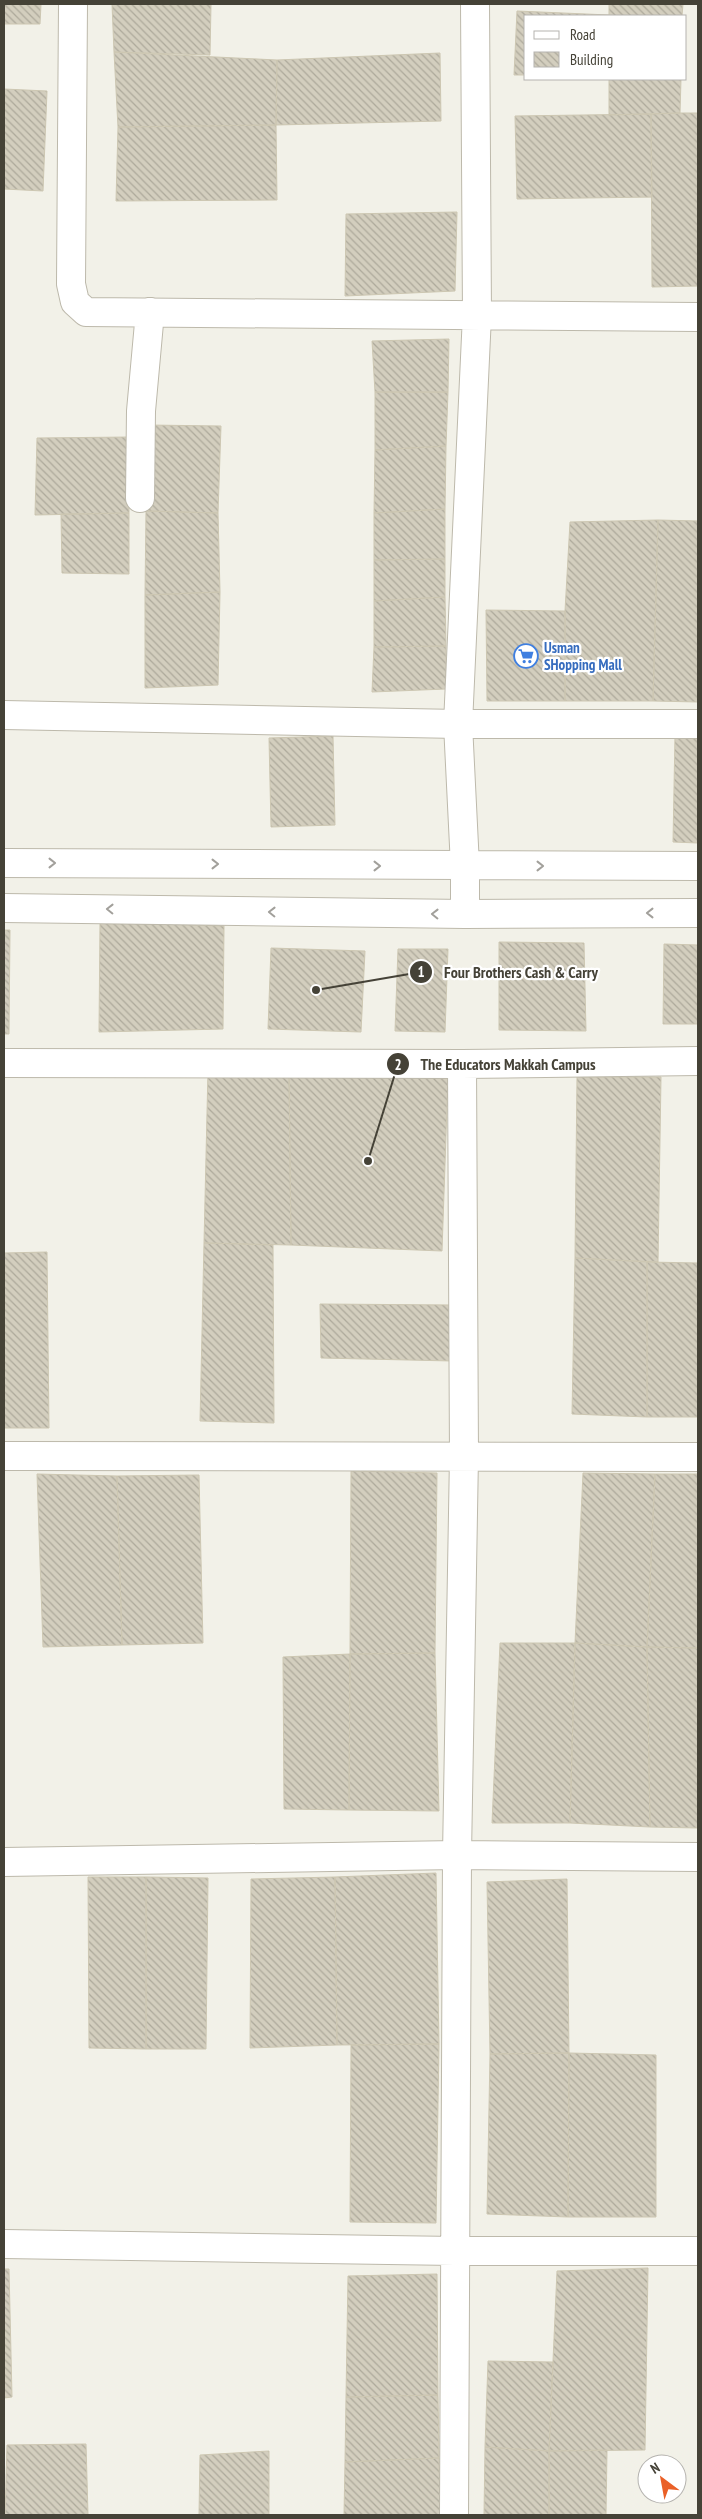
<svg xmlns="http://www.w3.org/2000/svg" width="702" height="2519" font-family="'PT Sans Narrow',sans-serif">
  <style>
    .building { fill: url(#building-back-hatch); stroke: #cdc7b2 }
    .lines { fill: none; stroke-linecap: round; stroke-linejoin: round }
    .minor-casing { stroke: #bdb9ab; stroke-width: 30 }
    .minor { stroke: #fff; stroke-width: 28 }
    .oneway { stroke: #a2a09b }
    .labels { text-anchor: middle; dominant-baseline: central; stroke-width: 4.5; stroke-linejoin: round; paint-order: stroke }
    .shop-label { font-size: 15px; font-weight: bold; fill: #366cbe; stroke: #fff; text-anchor: start }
    .leader { fill: none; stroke: #454237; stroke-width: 2 }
    .callout-dot { fill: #454237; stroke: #fff; stroke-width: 2 }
    .mark-label { font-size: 15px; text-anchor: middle; font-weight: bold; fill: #fff }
    .callout-label { font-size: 16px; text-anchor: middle; font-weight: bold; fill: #454237; stroke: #fff; stroke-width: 4.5; stroke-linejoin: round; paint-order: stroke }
  </style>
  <defs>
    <pattern id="building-back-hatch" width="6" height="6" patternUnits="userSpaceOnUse" patternTransform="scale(1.25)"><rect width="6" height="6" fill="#d3cebe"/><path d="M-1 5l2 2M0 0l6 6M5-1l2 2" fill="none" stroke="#ada99b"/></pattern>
  </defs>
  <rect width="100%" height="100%" fill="#f2f1e8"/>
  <path class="building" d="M 4,4 L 41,4 L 40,24 L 4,24 Z
    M 112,4 L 211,4 L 210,55 L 114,52 Z
    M 609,4 L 683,4 L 682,16 L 609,16 Z
    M 517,11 L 609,15 L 609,16 L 526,16 L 526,75 L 514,75 Z
    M 114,52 L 277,60 L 276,125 L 118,127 Z
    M 440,53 L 441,121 L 276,125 L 277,60 Z
    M 609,79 L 681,79 L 680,113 L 609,115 Z
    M 4,89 L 47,91 L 43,191 L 4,189 Z
    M 680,113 L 698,113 L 698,286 L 652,287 L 651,114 Z
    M 651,114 L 652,197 L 517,199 L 515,116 Z
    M 276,125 L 277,200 L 116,201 L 118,127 Z
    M 457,212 L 455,291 L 345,296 L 346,214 Z
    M 449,339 L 448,392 L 375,392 L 372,341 Z
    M 375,392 L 448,392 L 446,446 L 375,450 Z
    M 147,425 L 221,426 L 218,513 L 146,511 Z
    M 130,437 L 129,513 L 35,515 L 37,438 Z
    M 446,446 L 445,509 L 374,513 L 375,450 Z
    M 445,509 L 445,559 L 374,560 L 374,513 Z
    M 146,511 L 218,513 L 220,592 L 145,595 Z
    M 129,513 L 129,574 L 62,573 L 61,514 Z
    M 658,520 L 653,701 L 565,701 L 565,611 L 570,522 Z
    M 658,520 L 698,521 L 698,702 L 653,701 Z
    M 445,559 L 445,597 L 374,601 L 374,560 Z
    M 220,592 L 218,685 L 145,688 L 145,595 Z
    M 445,597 L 446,646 L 374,647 L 374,601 Z
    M 486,610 L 565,611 L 565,701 L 487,701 Z
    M 446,646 L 446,689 L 372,692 L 374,647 Z
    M 675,735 L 698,736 L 698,843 L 673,842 Z
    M 333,736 L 335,825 L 271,827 L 269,738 Z
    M 100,922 L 224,926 L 223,1029 L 99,1032 Z
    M 4,930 L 10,930 L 9,1034 L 4,1034 Z
    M 499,942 L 584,943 L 586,1031 L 499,1030 Z
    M 664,944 L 698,945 L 698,1024 L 663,1024 Z
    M 271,948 L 365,951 L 361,1032 L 268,1029 Z
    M 398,949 L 448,949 L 445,1032 L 395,1031 Z
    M 208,1070 L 289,1073 L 291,1245 L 204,1243 Z
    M 289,1073 L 448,1077 L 442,1251 L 291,1245 Z
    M 577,1077 L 661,1077 L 658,1262 L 575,1258 Z
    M 204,1243 L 273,1245 L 274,1423 L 200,1421 Z
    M 47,1252 L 49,1428 L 4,1428 L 4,1253 Z
    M 575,1258 L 647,1262 L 647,1417 L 572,1414 Z
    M 647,1262 L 698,1263 L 698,1417 L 647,1417 Z
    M 320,1304 L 452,1305 L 452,1361 L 321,1358 Z
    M 351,1471 L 437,1473 L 435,1653 L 350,1654 Z
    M 583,1473 L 655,1474 L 647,1647 L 575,1643 Z
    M 37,1474 L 117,1476 L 122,1645 L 43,1647 Z
    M 655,1474 L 698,1474 L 698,1648 L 647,1647 Z
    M 199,1475 L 203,1643 L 122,1645 L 117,1476 Z
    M 500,1643 L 575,1643 L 570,1823 L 492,1823 Z
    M 575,1643 L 647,1647 L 650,1827 L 570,1823 Z
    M 647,1647 L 698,1648 L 698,1828 L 650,1827 Z
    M 435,1653 L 439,1811 L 349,1810 L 350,1654 Z
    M 350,1654 L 349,1810 L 284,1809 L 283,1657 Z
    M 436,1873 L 439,2044 L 337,2045 L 335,1877 Z
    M 88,1877 L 146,1877 L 146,2049 L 89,2048 Z
    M 146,1877 L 208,1878 L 206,2049 L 146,2049 Z
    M 335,1877 L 337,2045 L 250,2048 L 251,1879 Z
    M 567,1879 L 569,2053 L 490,2054 L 487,1882 Z
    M 439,2044 L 436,2223 L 350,2222 L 351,2045 Z
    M 569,2053 L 656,2055 L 656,2217 L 568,2217 Z
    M 569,2053 L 568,2217 L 487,2214 L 490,2054 Z
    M 648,2268 L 645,2450 L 549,2451 L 557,2271 Z
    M 4,2269 L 9,2269 L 12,2397 L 4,2398 Z
    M 437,2274 L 438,2395 L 346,2397 L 348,2276 Z
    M 488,2361 L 553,2362 L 549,2451 L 485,2447 Z
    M 438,2395 L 439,2458 L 345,2462 L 346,2397 Z
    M 86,2444 L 88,2515 L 5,2515 L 7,2445 Z
    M 485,2447 L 549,2451 L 549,2515 L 484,2515 Z
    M 607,2450 L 606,2515 L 549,2515 L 549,2451 Z
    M 269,2451 L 269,2515 L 199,2515 L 200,2455 Z
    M 439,2458 L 440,2515 L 344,2515 L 345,2462 Z"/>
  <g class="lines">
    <g class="minor-casing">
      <path id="minor" d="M 73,4 L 71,284 L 75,302 L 86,312 L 698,317
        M 140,498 L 141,411 L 150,312
        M 4,715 L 458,724 L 698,724
        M 4,863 L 698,866
        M 4,908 L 465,914 L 698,913
        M 465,914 L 465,866 L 458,724 L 477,315 L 475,4
        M 4,1063 L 462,1064 L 698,1061
        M 4,1456 L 698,1457
        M 4,1862 L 457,1855 L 698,1857
        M 4,2244 L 455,2251 L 698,2251
        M 454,2515 L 457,1855 L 464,1456 L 462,1064"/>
    </g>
    <use href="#minor" class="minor"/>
  </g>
  <defs><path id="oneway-chevron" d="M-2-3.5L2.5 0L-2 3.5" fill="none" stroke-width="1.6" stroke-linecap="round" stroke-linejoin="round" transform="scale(1.25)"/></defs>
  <g class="oneway">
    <use href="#oneway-chevron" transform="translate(52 863)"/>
    <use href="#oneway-chevron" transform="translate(215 864)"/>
    <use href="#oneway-chevron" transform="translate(377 866)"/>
    <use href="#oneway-chevron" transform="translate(540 866)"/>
    <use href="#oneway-chevron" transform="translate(110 909) rotate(-179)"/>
    <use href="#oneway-chevron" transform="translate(272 912) rotate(-179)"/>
    <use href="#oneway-chevron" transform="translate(650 913) rotate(180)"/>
    <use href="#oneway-chevron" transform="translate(435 914) rotate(-179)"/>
  </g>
  <defs>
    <g id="supermarket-ring" transform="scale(1.25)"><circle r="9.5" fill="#fff" stroke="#3f7fe0" stroke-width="1.5"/><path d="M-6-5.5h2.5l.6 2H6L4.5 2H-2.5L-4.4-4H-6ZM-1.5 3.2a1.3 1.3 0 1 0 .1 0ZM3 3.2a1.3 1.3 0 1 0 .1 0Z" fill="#3f7fe0"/></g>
  </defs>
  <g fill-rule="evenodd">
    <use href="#supermarket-ring" x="526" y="656"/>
  </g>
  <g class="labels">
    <g class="shop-label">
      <text x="544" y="647">Usman<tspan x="544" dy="17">SHopping Mall</tspan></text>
    </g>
  </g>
  <path class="leader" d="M316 990L421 972M368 1161L398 1064"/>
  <g class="callout-dot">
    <circle cx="316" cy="990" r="5"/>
    <circle cx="368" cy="1161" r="5"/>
    <circle cx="421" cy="972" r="12"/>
    <circle cx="398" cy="1064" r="12"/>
  </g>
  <g class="mark-label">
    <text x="421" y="977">1</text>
    <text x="398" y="1070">2</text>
  </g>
  <g class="callout-label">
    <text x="521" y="978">Four Brothers Cash &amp; Carry</text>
    <text x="508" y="1070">The Educators Makkah Campus</text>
  </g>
  <rect width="702" height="2519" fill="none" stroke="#454237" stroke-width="10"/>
  <rect x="524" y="15" width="162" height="65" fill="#ffffff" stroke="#b5b3af"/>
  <rect x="534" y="31" width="25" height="8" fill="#ffffff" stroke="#b5b3af"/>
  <text x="570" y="40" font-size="15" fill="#454237">Road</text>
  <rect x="534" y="52" width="25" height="15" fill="url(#building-back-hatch)" stroke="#b5b3af"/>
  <text x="570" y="65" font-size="15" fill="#454237">Building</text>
  <g transform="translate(662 2479) rotate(328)"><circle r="24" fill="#ffffff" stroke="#b5b3af"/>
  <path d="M0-4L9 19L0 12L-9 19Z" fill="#ea6027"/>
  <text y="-8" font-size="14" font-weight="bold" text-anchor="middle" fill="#454237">N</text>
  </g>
</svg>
